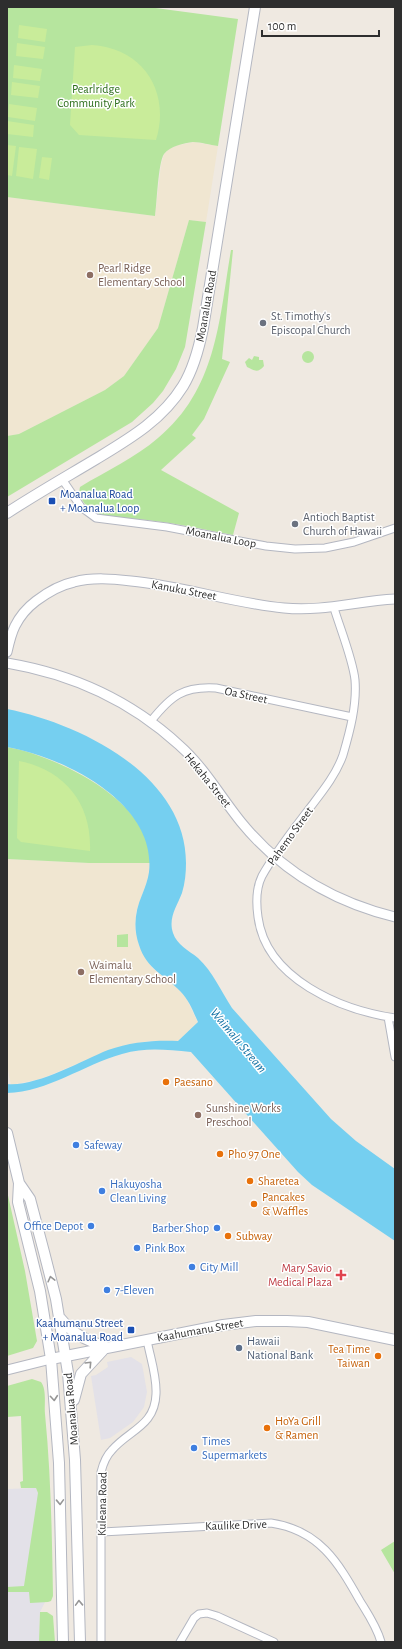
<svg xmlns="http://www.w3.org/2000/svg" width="402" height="1649" font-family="'Alegreya Sans',sans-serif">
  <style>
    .industrial { fill: #e3e1e8 }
    .education { fill: #f0e6d1 }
    .green { fill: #b6e59e }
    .pitch { fill: #c9ec9a }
    .water { fill: #75cff0 }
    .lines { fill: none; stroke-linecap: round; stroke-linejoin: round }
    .minor-casing { stroke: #b4b7c1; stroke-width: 9 }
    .tertiary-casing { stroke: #b4b7c1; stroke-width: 11 }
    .secondary-casing { stroke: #b4b7c1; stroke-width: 12 }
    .minor { stroke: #fff; stroke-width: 7 }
    .tertiary { stroke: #fff; stroke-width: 9 }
    .secondary { stroke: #fff; stroke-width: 10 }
    .oneway { stroke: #969696 }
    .education-dot { fill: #8d6e63; stroke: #fff; stroke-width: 1.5 }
    .worship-dot { fill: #6b7280; stroke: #fff; stroke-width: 1.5 }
    .transit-dot { fill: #1a4fb4; stroke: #fff; stroke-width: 1.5 }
    .food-dot { fill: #e8710a; stroke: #fff; stroke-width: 1.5 }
    .shop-dot { fill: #3f7fe0; stroke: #fff; stroke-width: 1.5 }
    .health-dot { fill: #e0444e; stroke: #fff; stroke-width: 1.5 }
    .service-dot { fill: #5c6f8a; stroke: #fff; stroke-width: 1.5 }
    .labels { text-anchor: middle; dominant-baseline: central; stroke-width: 3; stroke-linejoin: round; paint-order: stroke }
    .park-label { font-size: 12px; fill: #2c6e1b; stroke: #fff }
    .education-label { font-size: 12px; fill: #785e54; stroke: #fff; text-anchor: start }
    .street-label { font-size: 12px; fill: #2e2e2e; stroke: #fff }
    .worship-label { font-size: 12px; fill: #5b616d; stroke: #fff; text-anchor: start }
    .transit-label { font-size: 12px; fill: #164399; stroke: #fff; text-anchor: start }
    .food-label { font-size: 12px; fill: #c56008; stroke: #fff; text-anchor: start }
    .shop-label { font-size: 12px; fill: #366cbe; stroke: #fff; text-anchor: start }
    .health-label { font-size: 12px; fill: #be3a42; stroke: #fff; text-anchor: end }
    .service-label { font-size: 12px; fill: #4e5e75; stroke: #fff; text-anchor: start }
    .water-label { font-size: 13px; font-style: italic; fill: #0d6fa3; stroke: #fff }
  </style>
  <rect width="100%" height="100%" fill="#efe9e1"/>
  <path class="industrial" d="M 131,1357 L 142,1364 L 147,1392 L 144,1407 L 133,1422 L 110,1438 L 101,1440 L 91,1376 L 96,1375 L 108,1367 L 107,1362 Z
    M 36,1488 L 38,1493 L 48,1587 L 45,1602 L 40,1612 L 39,1642 L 7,1642 L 7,1489 Z"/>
  <path class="education" d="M 194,142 L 218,146 L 206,222 L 189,220 L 158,328 L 124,376 L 105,390 L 19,434 L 7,436 L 7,197 L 155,216 L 161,165 L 164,154 L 169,149 L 178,145 Z
    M 7,859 L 89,863 L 150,863 L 148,878 L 136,912 L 135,929 L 139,946 L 152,968 L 175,986 L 185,996 L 198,1023 L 178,1041 L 149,1041 L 118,1047 L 40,1079 L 11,1085 L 7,1066 Z"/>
  <path class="green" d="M 7,7 L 148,7 L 238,19 L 218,146 C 210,145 201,142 193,142 C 184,143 170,146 164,154 C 158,163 157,203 155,216 L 7,197 Z
    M 189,220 L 206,222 L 185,347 L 176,369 L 163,391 L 153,403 L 132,422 L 7,497 L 7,436 L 19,434 L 105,390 L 124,376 L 158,328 Z
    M 231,250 L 233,250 L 222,359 L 230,362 L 204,419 L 192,435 L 196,438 L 161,470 L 239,513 L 233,535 C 207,530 181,524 154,521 C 136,518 114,521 97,513 C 87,508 77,498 80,487 C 106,471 135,458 158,438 C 217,389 219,320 231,250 Z
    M302 357a6 6 0 1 1 12 0a6 6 0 1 1-12 0Z
    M 254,356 L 259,357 L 259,360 L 263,360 L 264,366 C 258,373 255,371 247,367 L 245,362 L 249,358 L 252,360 Z
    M 7,747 C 52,755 127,791 145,836 C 148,845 150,854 150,863 L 89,863 L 7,859 Z
    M 128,934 L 128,947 L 117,947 L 117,935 Z
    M 7,1191 L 25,1271 L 37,1341 L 33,1348 L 7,1356 Z
    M 32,1379 L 41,1382 C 47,1390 44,1404 45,1414 C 51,1475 52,1536 53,1596 L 51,1601 L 48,1602 L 30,1603 L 29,1592 L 7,1592 L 7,1587 L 24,1586 L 38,1493 L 36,1488 L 21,1488 L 20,1482 L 23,1481 L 21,1416 L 7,1417 L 7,1386 Z
    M 395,1541 L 395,1574 L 381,1550 Z
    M 40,1612 L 47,1612 L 53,1616 L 55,1642 L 39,1642 Z"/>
  <path class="pitch" d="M 19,25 L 47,29 L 45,42 L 18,38 Z
    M 17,43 L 45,47 L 43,59 L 16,56 Z
    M 92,45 C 143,48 171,92 156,140 L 79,135 L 70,125 L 75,47 Z
    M 14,65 L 42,69 L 40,81 L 13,78 Z
    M 12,82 L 40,86 L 38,98 L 11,95 Z
    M 9,104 L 37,108 L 35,121 L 8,117 Z
    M 7,121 L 34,125 L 33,137 L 7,134 Z
    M 7,145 L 16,146 L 12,176 L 7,175 Z
    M 19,147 L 37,149 L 33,179 L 16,176 Z
    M 42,157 L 52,158 L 49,180 L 39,178 Z
    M 19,761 C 65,770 92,804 90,851 L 21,842 L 17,838 Z"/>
  <path class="water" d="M 7,709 C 81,724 186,775 186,863 C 186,873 185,883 182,893 C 177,906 168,918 173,933 C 177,945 188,950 198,958 C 213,972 221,991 232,1008 L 331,1119 L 356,1141 L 395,1169 L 395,1241 L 312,1185 L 298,1172 L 191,1052 C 166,1050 147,1047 122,1054 C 83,1065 48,1092 7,1093 L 7,1084 C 36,1087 81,1061 108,1050 C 131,1042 154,1040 178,1041 L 198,1022 C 193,1011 189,1000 180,991 C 164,974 147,970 139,945 C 133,928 135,911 142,895 C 145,887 148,880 149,872 C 157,803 64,757 7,747 Z"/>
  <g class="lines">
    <g class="minor-casing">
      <path id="minor" d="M 62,479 L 81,507 L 96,518 L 167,527 L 266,546 L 295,549 L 325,548 L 354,542 L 395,528
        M 334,608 C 340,628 353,660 355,680 C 357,705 350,731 343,755 C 336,775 322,792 309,809 C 293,830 276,851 262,876 C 256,888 256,903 258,917 C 266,979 341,1010 395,1018
        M 151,721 C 171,696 183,686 216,688 L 352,717
        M 388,1017 L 395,1057
        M 102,1532 L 271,1523 C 319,1530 338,1562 360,1601 C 368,1614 377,1627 381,1642
        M 101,1642 L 101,1472 C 103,1464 106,1456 112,1450 C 129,1430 155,1426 156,1394 C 157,1376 150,1357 147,1340
        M 180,1642 L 194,1618 L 199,1614 L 207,1613 L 217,1616 L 274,1642"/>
    </g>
    <g class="tertiary-casing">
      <path id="tertiary" d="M 7,652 C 9,643 11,634 15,626 C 20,616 28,607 36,601 C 48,592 60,585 74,582 C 93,577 113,579 131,581 C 183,586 232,603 284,608 C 322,612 357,601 395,599
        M 7,663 C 72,674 130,700 179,745 C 204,767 220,796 241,822 C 281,871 334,902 395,917
        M 7,1370 L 51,1359"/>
    </g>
    <g class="secondary-casing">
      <path id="secondary" d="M 7,513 C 36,494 66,477 96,459 C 129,439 162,420 183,386 C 194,368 199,348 203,328 L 255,7
        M 7,1133 L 19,1183 L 18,1202 L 40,1291 L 51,1359 L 59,1463 L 63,1642
        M 19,1183 L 30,1199 L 44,1252 L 56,1299 L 68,1373 L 75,1460 L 80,1642
        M 60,1318 C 74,1335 86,1340 106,1347
        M 51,1359 L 223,1325 L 256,1321 L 287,1321 L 308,1322 L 395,1340
        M 74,1400 L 81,1374 L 106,1347"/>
    </g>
    <use href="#minor" class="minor"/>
    <use href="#tertiary" class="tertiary"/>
    <use href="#secondary" class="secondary"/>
  </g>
  <defs><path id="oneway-chevron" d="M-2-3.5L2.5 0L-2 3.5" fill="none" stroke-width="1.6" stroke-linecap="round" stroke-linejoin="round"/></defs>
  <g class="oneway">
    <use href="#oneway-chevron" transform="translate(51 1279) rotate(-104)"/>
    <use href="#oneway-chevron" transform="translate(89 1364) rotate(-46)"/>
    <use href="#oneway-chevron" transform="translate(54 1398) rotate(85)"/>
    <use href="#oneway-chevron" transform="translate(60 1502) rotate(88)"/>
    <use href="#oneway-chevron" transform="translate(79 1603) rotate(-92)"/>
  </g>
  <g class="education-dot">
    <circle cx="90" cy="275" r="4"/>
    <circle cx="81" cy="972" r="4"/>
    <circle cx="198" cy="1115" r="4"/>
  </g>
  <g class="worship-dot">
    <circle cx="263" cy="323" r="4"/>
    <circle cx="295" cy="524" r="4"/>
  </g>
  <g class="transit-dot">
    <rect x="48" y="497" width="8" height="8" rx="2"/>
    <rect x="127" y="1326" width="8" height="8" rx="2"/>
  </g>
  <g class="food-dot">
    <circle cx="166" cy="1082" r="4"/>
    <circle cx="220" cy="1154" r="4"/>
    <circle cx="250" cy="1181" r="4"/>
    <circle cx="254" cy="1204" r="4"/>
    <circle cx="228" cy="1236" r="4"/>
    <circle cx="378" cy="1356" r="4"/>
    <circle cx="267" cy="1428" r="4"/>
  </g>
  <g class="shop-dot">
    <circle cx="76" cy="1145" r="4"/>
    <circle cx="102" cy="1191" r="4"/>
    <circle cx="91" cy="1226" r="4"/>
    <circle cx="217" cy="1228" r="4"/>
    <circle cx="137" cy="1248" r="4"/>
    <circle cx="192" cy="1267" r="4"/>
    <circle cx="107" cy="1290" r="4"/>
    <circle cx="194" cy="1448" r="4"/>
  </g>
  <path class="health-dot" d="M339 1269h4v4h4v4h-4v4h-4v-4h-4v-4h4z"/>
  <circle class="service-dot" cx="239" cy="1348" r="4"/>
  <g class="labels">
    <g class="park-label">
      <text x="96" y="89">Pearlridge<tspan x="96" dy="14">Community Park</tspan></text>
    </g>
    <g class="education-label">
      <text x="98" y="268">Pearl Ridge<tspan x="98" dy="14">Elementary School</tspan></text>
      <text x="89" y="965">Waimalu<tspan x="89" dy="14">Elementary School</tspan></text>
      <text x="206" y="1108">Sunshine Works<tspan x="206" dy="14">Preschool</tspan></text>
    </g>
    <g class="street-label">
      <text transform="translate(206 306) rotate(-80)">Moanalua Road</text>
      <text transform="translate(221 537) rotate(11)">Moanalua Loop</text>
      <text transform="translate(184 590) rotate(11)">Kanuku Street</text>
      <text transform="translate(246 695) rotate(12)">Oa Street</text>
      <text transform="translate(208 780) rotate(51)">Hekaha Street</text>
      <text transform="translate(290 836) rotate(-54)">Pahemo Street</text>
      <text transform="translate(200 1330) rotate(-10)">Kaahumanu Street</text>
      <text transform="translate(71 1409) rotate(-95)">Moanalua Road</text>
      <text transform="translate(102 1504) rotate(-89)">Kuleana Road</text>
      <text transform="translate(236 1525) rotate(-2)">Kaulike Drive</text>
    </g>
    <g class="worship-label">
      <text x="271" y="316">St. Timothy's<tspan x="271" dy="14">Episcopal Church</tspan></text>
      <text x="303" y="517">Antioch Baptist<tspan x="303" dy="14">Church of Hawaii</tspan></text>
    </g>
    <g class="transit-label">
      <text x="60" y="494">Moanalua Road<tspan x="60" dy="14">+ Moanalua Loop</tspan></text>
      <text x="123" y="1323" text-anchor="end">Kaahumanu Street<tspan x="123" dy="14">+ Moanalua Road</tspan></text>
    </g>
    <g class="food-label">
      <text x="174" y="1082">Paesano</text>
      <text x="228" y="1154">Pho 97 One</text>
      <text x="258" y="1181">Sharetea</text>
      <text x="262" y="1197">Pancakes<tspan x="262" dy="14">&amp; Waffles</tspan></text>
      <text x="236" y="1236">Subway</text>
      <text x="370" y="1349" text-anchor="end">Tea Time<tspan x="370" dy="14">Taiwan</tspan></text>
      <text x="275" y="1421">HoYa Grill<tspan x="275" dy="14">&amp; Ramen</tspan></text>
    </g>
    <g class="shop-label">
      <text x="84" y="1145">Safeway</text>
      <text x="110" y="1184">Hakuyosha<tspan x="110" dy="14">Clean Living</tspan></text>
      <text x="83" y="1226" text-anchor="end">Office Depot</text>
      <text x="209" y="1228" text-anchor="end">Barber Shop</text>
      <text x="145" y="1248">Pink Box</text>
      <text x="200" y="1267">City Mill</text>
      <text x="115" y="1290">7-Eleven</text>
      <text x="202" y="1441">Times<tspan x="202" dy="14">Supermarkets</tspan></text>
    </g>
    <g class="health-label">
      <text x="332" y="1268">Mary Savio<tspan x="332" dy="14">Medical Plaza</tspan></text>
    </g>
    <g class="service-label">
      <text x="247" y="1341">Hawaii<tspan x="247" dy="14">National Bank</tspan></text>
    </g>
    <g class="water-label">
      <text transform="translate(238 1041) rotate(50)">Waimalu Stream</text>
    </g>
  </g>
  <rect width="402" height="1649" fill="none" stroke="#2e2e2e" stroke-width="16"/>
  <path d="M262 30v6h117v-6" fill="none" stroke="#2e2e2e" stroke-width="2"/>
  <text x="268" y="30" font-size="12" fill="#2e2e2e" stroke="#ffffff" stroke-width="3" paint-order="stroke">100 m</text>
</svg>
